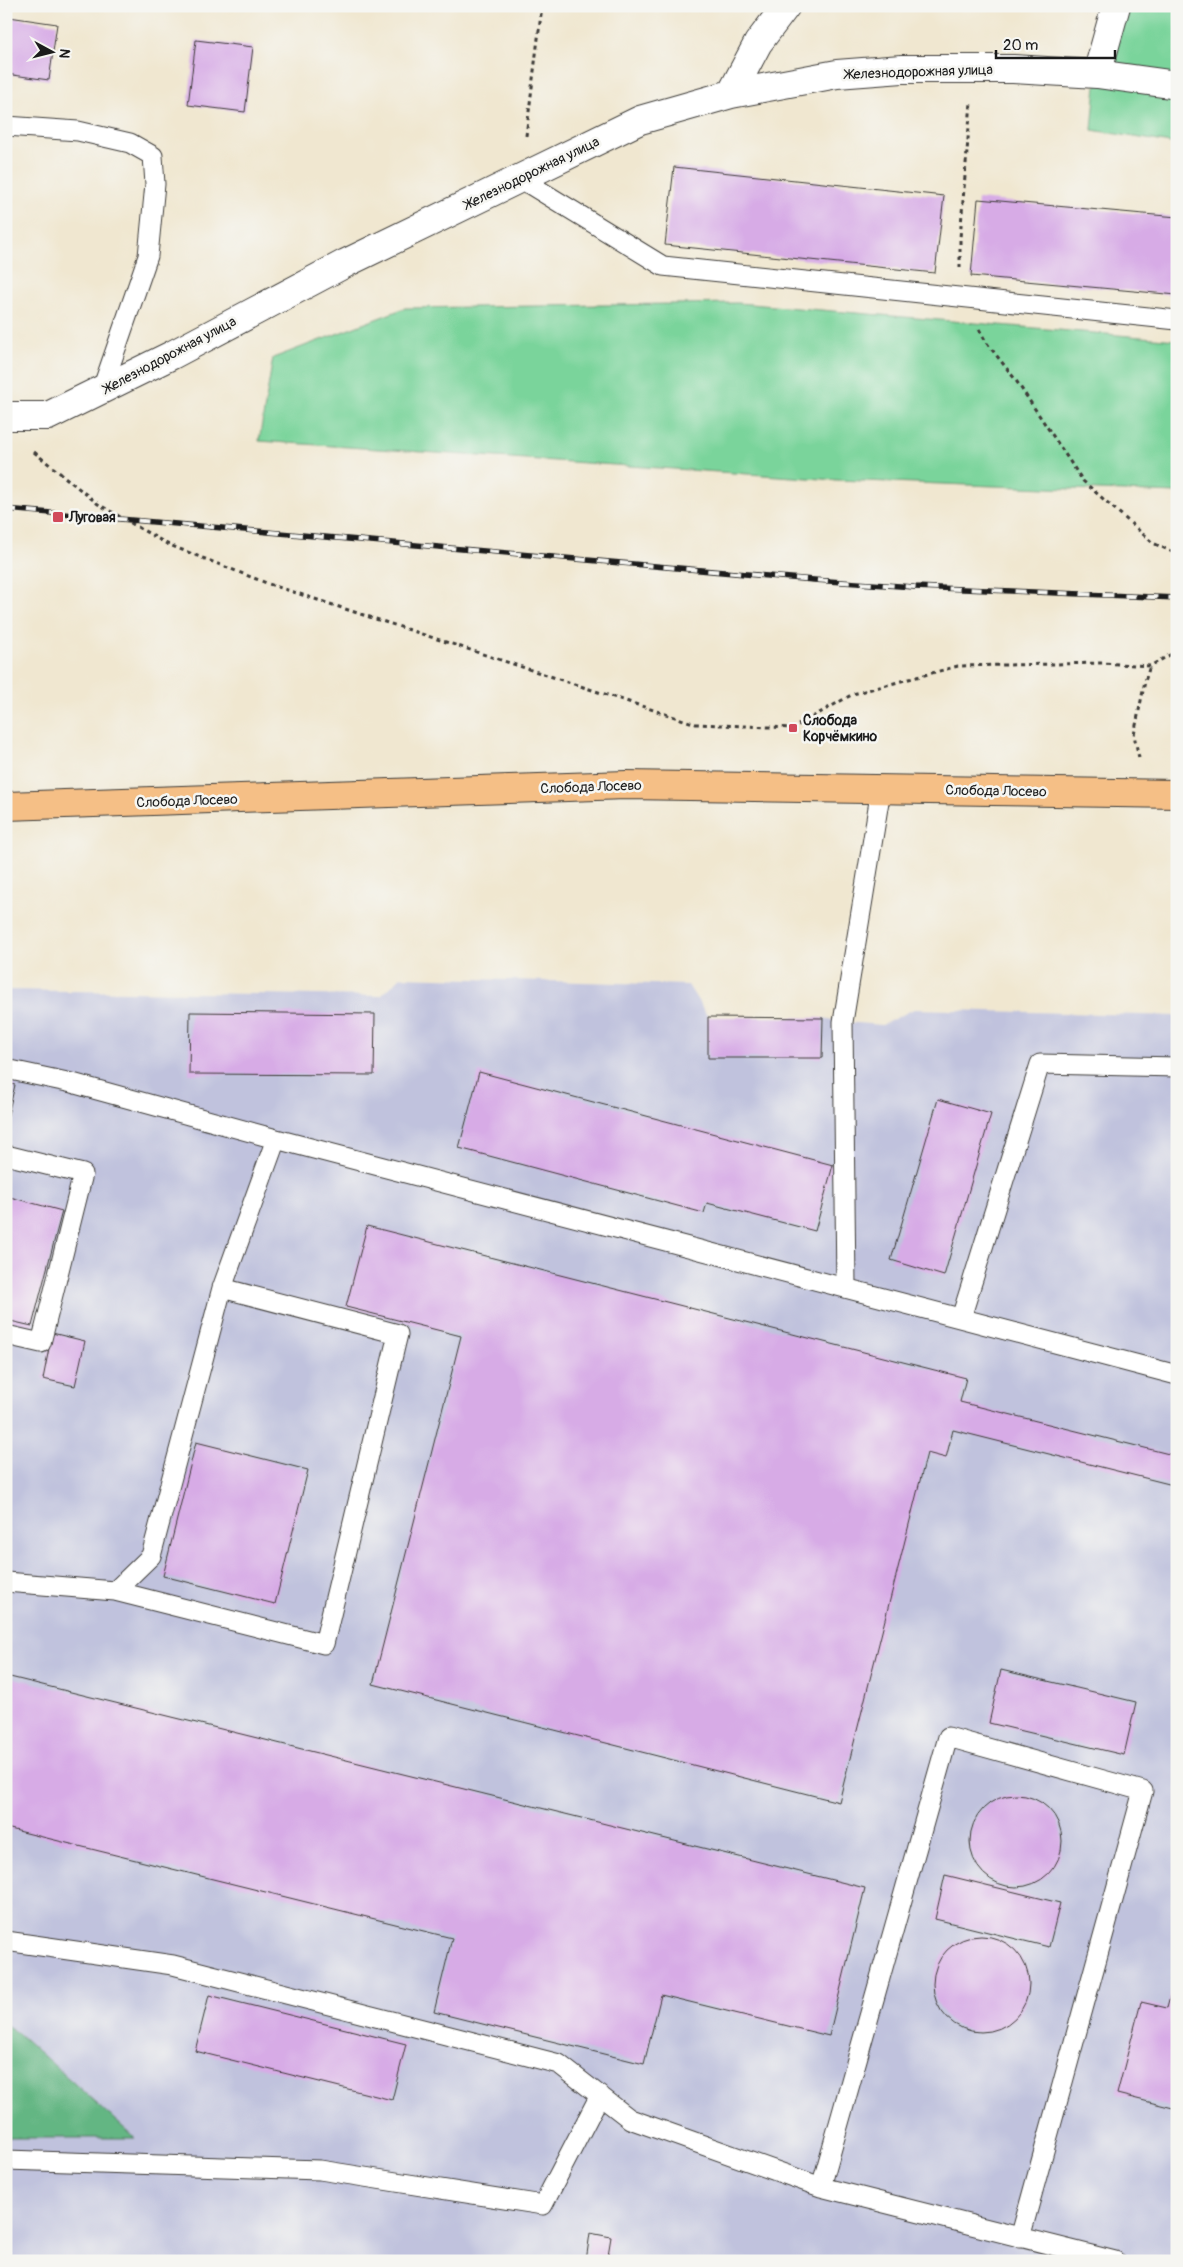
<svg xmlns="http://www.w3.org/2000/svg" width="1183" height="2267" font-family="Pangolin,sans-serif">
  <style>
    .industrial { fill: #c0c2dd }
    .green { fill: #7ad49b; stroke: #4b785c }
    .forest { fill: #63b683; stroke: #406950 }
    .building { fill: #d7abe6 }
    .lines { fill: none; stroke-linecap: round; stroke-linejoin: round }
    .service-casing { stroke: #3c3a37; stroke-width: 21 }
    .minor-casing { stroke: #3c3a37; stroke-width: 30 }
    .primary-casing { stroke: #3c3a37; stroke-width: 30 }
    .path { stroke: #3c3a37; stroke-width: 3; stroke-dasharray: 4 4; stroke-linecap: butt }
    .service { stroke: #fff; stroke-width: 19 }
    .minor { stroke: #fff; stroke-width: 28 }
    .primary { stroke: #f5bf86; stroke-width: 28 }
    .rail-casing { stroke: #1c1c1c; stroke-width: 5.5 }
    .rail { stroke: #f6f6f2; stroke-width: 4; stroke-dasharray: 11; stroke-linecap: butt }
    .poi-dot { fill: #d1495b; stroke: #f6f6f2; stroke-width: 2 }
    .labels { text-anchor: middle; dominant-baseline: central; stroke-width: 5; stroke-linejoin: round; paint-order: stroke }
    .street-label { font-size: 14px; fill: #1c1c1c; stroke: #f6f6f2 }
    .poi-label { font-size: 14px; font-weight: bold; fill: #1c1c1c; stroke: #f6f6f2; text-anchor: start }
  </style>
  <rect width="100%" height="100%" fill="#f6f6f2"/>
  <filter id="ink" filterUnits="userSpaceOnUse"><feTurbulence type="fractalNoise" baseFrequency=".02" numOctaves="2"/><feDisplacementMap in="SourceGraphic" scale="10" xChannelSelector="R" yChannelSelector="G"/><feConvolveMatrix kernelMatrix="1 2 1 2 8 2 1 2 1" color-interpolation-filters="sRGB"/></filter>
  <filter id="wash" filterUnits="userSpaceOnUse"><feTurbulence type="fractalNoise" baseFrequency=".0096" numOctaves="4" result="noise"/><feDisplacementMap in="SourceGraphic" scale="20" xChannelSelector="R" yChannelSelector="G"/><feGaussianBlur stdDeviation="1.12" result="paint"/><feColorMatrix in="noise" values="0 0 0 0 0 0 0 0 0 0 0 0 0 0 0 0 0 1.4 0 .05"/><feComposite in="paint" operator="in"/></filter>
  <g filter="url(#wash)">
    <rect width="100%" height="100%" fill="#f0e7d0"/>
    <path class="industrial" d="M 401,977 L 688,985 L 708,1017 L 823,1018 L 843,1022 L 882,1025 L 914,1009 L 1177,1016 L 1177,2261 L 6,2261 L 6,990 L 381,996 Z"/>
    <path class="green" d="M 1116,6 L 1177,6 L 1177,144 L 1092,130 L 1097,74 Z
      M 738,303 L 1177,340 L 1177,493 L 837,480 L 259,441 L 273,358 L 405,308 Z"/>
    <path class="forest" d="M 6,2025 L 18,2033 L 135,2138 L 6,2138 Z"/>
    <g id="blocks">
      <path class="building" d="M 9,17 L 57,24 L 49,80 L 6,74 L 6,37 Z
        M 196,40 L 253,47 L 245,112 L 188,105 Z
        M 674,167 L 944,196 L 935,273 L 665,245 Z
        M 978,199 L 1177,217 L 1177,295 L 971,276 Z
        M 190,1012 L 375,1014 L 374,1075 L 189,1074 Z
        M 708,1017 L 823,1018 L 822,1058 L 708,1058 Z
        M 479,1072 L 833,1165 L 815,1231 L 707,1203 L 704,1213 L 459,1148 Z
        M 6,1083 L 15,1085 L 7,1119 L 6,1119 Z
        M 938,1099 L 991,1114 L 944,1276 L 891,1260 Z
        M 6,1196 L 62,1211 L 32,1326 L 6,1320 Z
        M 367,1226 L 966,1378 L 960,1402 L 1177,1456 L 1177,1486 L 953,1430 L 946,1458 L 927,1453 L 839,1802 L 373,1684 L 461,1336 L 346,1307 Z
        M 52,1333 L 85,1341 L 75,1386 L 43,1379 Z
        M 196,1442 L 308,1470 L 275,1604 L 163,1576 Z
        M 1001,1670 L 1136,1702 L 1124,1755 L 989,1723 Z
        M 6,1676 L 865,1888 L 829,2036 L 661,1995 L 644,2064 L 434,2012 L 452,1938 L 6,1828 Z
        M970 1841a46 46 0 1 1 92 0a46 46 0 1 1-92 0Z
        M 945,1875 L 1060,1903 L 1049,1947 L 935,1919 Z
        M933 1984a48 48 0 1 1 96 0a48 48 0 1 1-96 0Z
        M 1177,1971 L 1177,2109 L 1117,2094 L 1141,2002 L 1167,2008 Z
        M 209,1995 L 406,2044 L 392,2100 L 195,2051 Z
        M 590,2233 L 611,2237 L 607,2261 L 586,2261 Z"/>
    </g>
  </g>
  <g filter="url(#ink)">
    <use href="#blocks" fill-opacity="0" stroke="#3c3a37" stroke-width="1"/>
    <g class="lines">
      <g class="service-casing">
        <path id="service" d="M 6,126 L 78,131 L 130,143 L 153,156 L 155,184 L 148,256 L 101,392
          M 521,179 L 663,266 L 1177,320
          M 6,1069 L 72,1083 L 276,1139
          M 6,1155 L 83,1174 L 41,1343 L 6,1335
          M 846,1287 L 843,1022 L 881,789
          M 961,1318 L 1040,1064 L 1177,1067
          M 6,1582 L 115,1591 L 151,1556 L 222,1288 L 276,1139 L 1177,1375
          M 115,1591 L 324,1644 L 398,1334 L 222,1288
          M 6,1941 L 173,1965 L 559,2064 L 630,2119 L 821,2187 L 1115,2261
          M 6,2160 L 320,2170 L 543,2205 L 600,2095
          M 821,2187 L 948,1737 L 1143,1791 L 1020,2238"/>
      </g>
      <g class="minor-casing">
        <path id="minor" d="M 1097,74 L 1116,6
          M 731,94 L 758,43 L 786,6
          M 6,416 L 48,416 L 172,355 L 346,263 L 640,120 L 731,94 L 837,74 L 902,69 L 1013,69 L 1097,74 L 1177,85"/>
      </g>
      <g class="primary-casing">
        <path id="primary" d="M 6,806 L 626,785 L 1177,794"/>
      </g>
      <path class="path" d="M 526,136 L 542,6
        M 960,268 L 960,238 L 971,102
        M 979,329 L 986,342 L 1015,379 L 1083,481 L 1153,543 L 1177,554
        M 34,452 L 98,504 L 167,544 L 269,584 L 696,724 L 793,728 L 853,694 L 958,666 L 1104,663 L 1150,666 L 1177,651
        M 1139,758 L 1134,735 L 1145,681 L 1150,666"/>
      <use href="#service" class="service"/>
      <use href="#minor" class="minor"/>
      <use href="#primary" class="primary"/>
      <g class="rail-casing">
        <path id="rail" d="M 6,509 L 814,580 L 914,587 L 1177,598"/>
      </g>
      <use href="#rail" class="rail"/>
    </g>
  </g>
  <g class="poi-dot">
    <rect x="52" y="511" width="12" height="12" rx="2.5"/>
    <rect x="788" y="723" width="10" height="10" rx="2.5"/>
  </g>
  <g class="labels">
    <g class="street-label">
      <text transform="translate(919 72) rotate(-2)">Железнодорожная улица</text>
      <text transform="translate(532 173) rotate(-26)">Железнодорожная улица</text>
      <text transform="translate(170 355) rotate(-28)">Железнодорожная улица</text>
      <text transform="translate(591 787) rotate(-2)">Слобода Лосево</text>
      <text transform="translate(996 791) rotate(1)">Слобода Лосево</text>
      <text transform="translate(187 801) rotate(-2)">Слобода Лосево</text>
    </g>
    <g class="poi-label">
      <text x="69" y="517">Луговая</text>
      <text x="803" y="720">Слобода<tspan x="803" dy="16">Корчёмкино</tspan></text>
    </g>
  </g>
  <rect width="1183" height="2267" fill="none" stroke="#f6f6f2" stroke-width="25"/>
  <g transform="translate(52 52) rotate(97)" stroke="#f6f6f2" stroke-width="4" paint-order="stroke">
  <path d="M0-4L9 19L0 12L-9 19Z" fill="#1c1c1c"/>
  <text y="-8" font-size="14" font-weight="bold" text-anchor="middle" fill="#1c1c1c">N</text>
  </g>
  <path d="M996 50v8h119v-8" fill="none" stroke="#1c1c1c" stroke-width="2.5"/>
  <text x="1003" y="50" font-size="15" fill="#1c1c1c" stroke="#f6f6f2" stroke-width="4" paint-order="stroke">20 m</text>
</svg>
